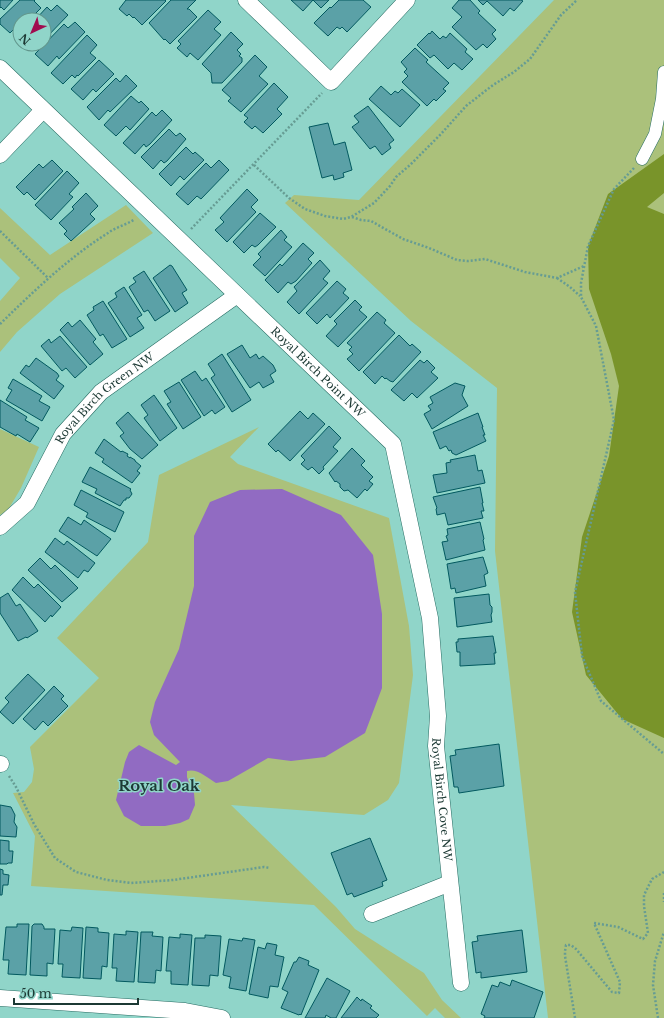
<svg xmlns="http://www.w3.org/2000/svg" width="664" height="1018" font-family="'Libre Baskerville',serif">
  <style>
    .green { fill: #abc17b }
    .forest { fill: #79942a }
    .water { fill: #916bc2 }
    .building { fill: #5ba1a7; stroke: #02595f }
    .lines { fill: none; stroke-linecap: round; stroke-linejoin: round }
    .pedestrian-casing { stroke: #266c63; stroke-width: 13 }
    .minor-casing { stroke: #266c63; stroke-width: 17 }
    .path { stroke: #669c93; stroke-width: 2.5; stroke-dasharray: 2 2; stroke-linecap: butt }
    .pedestrian { stroke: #fff; stroke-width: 12 }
    .minor { stroke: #fff; stroke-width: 16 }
    .labels { text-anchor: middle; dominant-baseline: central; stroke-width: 3; stroke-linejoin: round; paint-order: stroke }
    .street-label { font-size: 11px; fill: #1c3934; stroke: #90d5c9 }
    .district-label { font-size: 15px; font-weight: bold; fill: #1c3934; stroke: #90d5c9 }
  </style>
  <rect width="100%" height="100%" fill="#90d5c9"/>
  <path class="green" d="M 554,0 L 664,0 L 664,1018 L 548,1018 L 495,551 L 497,388 L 411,321 L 285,203 L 294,195 L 359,200 Z
    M 126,205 L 153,233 L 60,294 L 17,332 L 0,352 L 0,301 L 20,278 L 0,258 L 0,208 L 50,255 Z
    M 259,427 L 230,457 L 238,464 L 389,518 L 409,626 L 413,675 L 399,783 L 388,800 L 364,815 L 231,805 L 336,907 L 355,929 L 424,973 L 442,1000 L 461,1018 L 445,1018 L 435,1008 L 427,1016 L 314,905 L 31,886 L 35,836 L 13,793 L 24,792 L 32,782 L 34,769 L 30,747 L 99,678 L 57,638 L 148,542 L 159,475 Z
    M 0,429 L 39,447 L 21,488 L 8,510 L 0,515 Z"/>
  <path class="forest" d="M 664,154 L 664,193 L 647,207 L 664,214 L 664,738 L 622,719 L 586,675 L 572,612 L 582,537 L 609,456 L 619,386 L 611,354 L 589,289 L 588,246 L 608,194 Z"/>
  <path class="water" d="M 282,489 L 341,515 L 373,555 L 382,614 L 382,688 L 365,733 L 325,757 L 291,761 L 268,758 L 228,781 L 216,783 C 208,778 197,768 187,771 L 187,777 L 190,786 L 194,793 L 195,805 L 189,819 L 180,823 L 165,826 L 141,826 L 124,816 L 116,800 L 125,762 L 129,752 L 139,745 L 176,765 L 180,762 L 154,735 L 150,722 L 155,702 L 179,649 L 194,586 L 194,536 L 210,502 L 240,490 Z"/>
  <path class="building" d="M 0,0 L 13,0 L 4,10 L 1,7 L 0,8 Z
    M 20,0 L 35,0 L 34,1 L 41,8 L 29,20 L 20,20 L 20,27 L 18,25 L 10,33 L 0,24 L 0,19 Z
    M 126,0 L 165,0 L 166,1 L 142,25 L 134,17 L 133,18 L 129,14 L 127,16 L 119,9 Z
    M 171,0 L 196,0 L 187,9 L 189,9 L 197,17 L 170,44 L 165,39 L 164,40 L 149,23 Z
    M 291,0 L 329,0 L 321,8 L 313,0 L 303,11 Z
    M 339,0 L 363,0 L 371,7 L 347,32 L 342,27 L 340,29 L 337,27 L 328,36 L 314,23 L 330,7 L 331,8 Z
    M 459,0 L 470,0 L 480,11 L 478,13 L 496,30 L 492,34 L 496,39 L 487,48 L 483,44 L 476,50 L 452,27 L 462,17 L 452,8 Z
    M 478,0 L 521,0 L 523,1 L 514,11 L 510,8 L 503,16 L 487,1 L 483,5 Z
    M 57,5 L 68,15 L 44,40 L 44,20 L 35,20 L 47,7 L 51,11 Z
    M 208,10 L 221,22 L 214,29 L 221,35 L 198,60 L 190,53 L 187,57 L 177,48 L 181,44 L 178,41 Z
    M 75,22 L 85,32 L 59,59 L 57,56 L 48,66 L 35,54 L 64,24 L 68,28 Z
    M 432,31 L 440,39 L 443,36 L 446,38 L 450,33 L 467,49 L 465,52 L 473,59 L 462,70 L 454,63 L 448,69 L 434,55 L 430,58 L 417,45 L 429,33 L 430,34 Z
    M 231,32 L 243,44 L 237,50 L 241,54 L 239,56 L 242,58 L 242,62 L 222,83 L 212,83 L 211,73 L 202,64 Z
    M 87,35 L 97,45 L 90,53 L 96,58 L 78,76 L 77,75 L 75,78 L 72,75 L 63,84 L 51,73 Z
    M 22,44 L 35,44 L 29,51 Z
    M 415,48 L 428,60 L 426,62 L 449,83 L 443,89 L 446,91 L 436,101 L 434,99 L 427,106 L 402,82 L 408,76 L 404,72 L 407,69 L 401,62 Z
    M 255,55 L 267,67 L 259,76 L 268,84 L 241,112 L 228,101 L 231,98 L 222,90 Z
    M 99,60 L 114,74 L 96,92 L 93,89 L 83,100 L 71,89 Z
    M 126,75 L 137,86 L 110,112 L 108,110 L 99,120 L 87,107 L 116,78 L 120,82 Z
    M 274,83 L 288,97 L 277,109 L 282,114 L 263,133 L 255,126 L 252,129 L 244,122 L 248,118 L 244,115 Z
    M 381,86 L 391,95 L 395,91 L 398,93 L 402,89 L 420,105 L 400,127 L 369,99 Z
    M 131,96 L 139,103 L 141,101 L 149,109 L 130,130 L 126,126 L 116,136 L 104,125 Z
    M 368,106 L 394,140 L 389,144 L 391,148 L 382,155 L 375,146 L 370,149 L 352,127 L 359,122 L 354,116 Z
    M 162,110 L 172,120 L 150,144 L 146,147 L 144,144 L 135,154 L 123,143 L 152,112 L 156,116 Z
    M 328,123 L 334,145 L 345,142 L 352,170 L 343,173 L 344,177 L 334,180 L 333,175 L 322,178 L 309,127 Z
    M 169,129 L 176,136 L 180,133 L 186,139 L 167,161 L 164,163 L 161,160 L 153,169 L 141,157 Z
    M 186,147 L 193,154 L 195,152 L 204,160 L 184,180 L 180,176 L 171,186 L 159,174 Z
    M 52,160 L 63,171 L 35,200 L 27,192 L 24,195 L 16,187 L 39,164 L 43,168 Z
    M 219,160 L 229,170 L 201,199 L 197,196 L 188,205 L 176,194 L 206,163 L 211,168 Z
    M 67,171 L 79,183 L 69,194 L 73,197 L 51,220 L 35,205 Z
    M 247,189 L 258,200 L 251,207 L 256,212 L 227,242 L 215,230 L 224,222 L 220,218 Z
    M 86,193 L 98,206 L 90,214 L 95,219 L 71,241 L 64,234 L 67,231 L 59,223 L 74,209 L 72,207 Z
    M 260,213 L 276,227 L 258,245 L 255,247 L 252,245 L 244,253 L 233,242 Z
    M 281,230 L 287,237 L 284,240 L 292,247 L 265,276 L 253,265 L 261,257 L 258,254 Z
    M 303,243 L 314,253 L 308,259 L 312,263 L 296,281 L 291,284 L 288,282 L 278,293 L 265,280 L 280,264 L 282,266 Z
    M 320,260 L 330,271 L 323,279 L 328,283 L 299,314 L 287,302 L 297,291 L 294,287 Z
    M 170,265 L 172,266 L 187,290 L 182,293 L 188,303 L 175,312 L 153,278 Z
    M 144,271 L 170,311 L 155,321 L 148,310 L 144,312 L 129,287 L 136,282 L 133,278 Z
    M 337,281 L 346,289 L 343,293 L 349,298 L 330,318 L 327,314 L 317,324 L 306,313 Z
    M 124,287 L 142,315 L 137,318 L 144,328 L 130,337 L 108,303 L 117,297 L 115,293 Z
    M 355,300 L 362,307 L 359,310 L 367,317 L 338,347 L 326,336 L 337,324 L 334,321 Z
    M 103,301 L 127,339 L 112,348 L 103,334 L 100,336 L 87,315 L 94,310 L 93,307 Z
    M 377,312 L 386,320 L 384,323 L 395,333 L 359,371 L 347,359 L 353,354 L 349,350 L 352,347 L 347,343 Z
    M 80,320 L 96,339 L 93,342 L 103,354 L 90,365 L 60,330 L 68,322 L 72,327 Z
    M 399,335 L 410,346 L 412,344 L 421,352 L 393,382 L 390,381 L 386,378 L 385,379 L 382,376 L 375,384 L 363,372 Z
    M 60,336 L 87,367 L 75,378 L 66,368 L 62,371 L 41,346 L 49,339 L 51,343 Z
    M 242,345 L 250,358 L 256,354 L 259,359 L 263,356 L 273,365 L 276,371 L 270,375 L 274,382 L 263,388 L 259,382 L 250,388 L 227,354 Z
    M 222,354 L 251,400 L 232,412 L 211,378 L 215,375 L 208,364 Z
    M 36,358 L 57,373 L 59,376 L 56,380 L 64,386 L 54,399 L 20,373 L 26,365 L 29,367 Z
    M 420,360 L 424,363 L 427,360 L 435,368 L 431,372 L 438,378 L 417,398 L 412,393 L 404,401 L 391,390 Z
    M 195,371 L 202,381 L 206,378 L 225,407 L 215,414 L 212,410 L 204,416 L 181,380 Z
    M 13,379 L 42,396 L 39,401 L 50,407 L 42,421 L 6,400 L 12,390 L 8,388 Z
    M 179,382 L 201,417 L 183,429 L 167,404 L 171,402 L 164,391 Z
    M 455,383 L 465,386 L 462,395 L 468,406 L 432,429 L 424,414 L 431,410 L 428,406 L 433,403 L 430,397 Z
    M 154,395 L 177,428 L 160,441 L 144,418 L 148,415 L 141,405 Z
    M 0,400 L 27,417 L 25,420 L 39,428 L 30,442 L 17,434 L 16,436 L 0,427 Z
    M 300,411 L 308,419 L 313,413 L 325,424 L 290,461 L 278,450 L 276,452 L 268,444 Z
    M 128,412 L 158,445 L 142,459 L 130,449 L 120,436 L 124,433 L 116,423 Z
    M 478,413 L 483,427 L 482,427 L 485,435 L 483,435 L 486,441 L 456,455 L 452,453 L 451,450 L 449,451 L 446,446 L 440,449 L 433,432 Z
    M 329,426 L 341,438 L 333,447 L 338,451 L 323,467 L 324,469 L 319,474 L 312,467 L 308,470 L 301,464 L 305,460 L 301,456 Z
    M 104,439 L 121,452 L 122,451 L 128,454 L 127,456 L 130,458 L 130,457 L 135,460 L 135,461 L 141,466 L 137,471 L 140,473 L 132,483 L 102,462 L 104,459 L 95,453 Z
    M 352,448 L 365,461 L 361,465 L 373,477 L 369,481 L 373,484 L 367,491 L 365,489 L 357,498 L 348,490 L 344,491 L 340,487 L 340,484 L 336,481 L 335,482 L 329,473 Z
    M 475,455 L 478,471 L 482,470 L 485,483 L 437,493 L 433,475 L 447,473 L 446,463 L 451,462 L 450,460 Z
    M 90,467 L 131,489 L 130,490 L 132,494 L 129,498 L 126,498 L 126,500 L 124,500 L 120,506 L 95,493 L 97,489 L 82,482 Z
    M 480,487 L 483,503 L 482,503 L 484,511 L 481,511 L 483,518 L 448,525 L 445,513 L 437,515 L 436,509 L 437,508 L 433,497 Z
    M 81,490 L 124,512 L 115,532 L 86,517 L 88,513 L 74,505 Z
    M 68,517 L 81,525 L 84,520 L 111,539 L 97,556 L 59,531 Z
    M 480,522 L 484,539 L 483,540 L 485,550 L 446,560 L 442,542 L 448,541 L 446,536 L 448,535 L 447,529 Z
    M 55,538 L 64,545 L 67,541 L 95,563 L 88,572 L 84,570 L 78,578 L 45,552 Z
    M 483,557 L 488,573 L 484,575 L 486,586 L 456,593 L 455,588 L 451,589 L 447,564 Z
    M 40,558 L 51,569 L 55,565 L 78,588 L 62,602 L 28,570 Z
    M 23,577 L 34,588 L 38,584 L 61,607 L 52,617 L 51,615 L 45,622 L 12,590 Z
    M 8,593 L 16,606 L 20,604 L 38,631 L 27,638 L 26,637 L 18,641 L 0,613 L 0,598 Z
    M 489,594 L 490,605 L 492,607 L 492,612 L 491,615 L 492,622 L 457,627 L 454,598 Z
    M 493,636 L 496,653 L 494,653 L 495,664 L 460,666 L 460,652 L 457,652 L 456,642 L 458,642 L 458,639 Z
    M 28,674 L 45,690 L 13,724 L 0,712 L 9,702 L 5,698 Z
    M 54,686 L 64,696 L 61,699 L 68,706 L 48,726 L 43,721 L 35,730 L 23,719 Z
    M 499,744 L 504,786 L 459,793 L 458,787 L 454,787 L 450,756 L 456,755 L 455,750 Z
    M 0,805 L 11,807 L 15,815 L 14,822 L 17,827 L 16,837 L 0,836 Z
    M 370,838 L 387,880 L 382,882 L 383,886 L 354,897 L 352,893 L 347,895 L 331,853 Z
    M 0,840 L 9,841 L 9,851 L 13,851 L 12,863 L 8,863 L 7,864 L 0,864 Z
    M 0,869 L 3,870 L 3,874 L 9,875 L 8,885 L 3,885 L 2,895 L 0,895 Z
    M 17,924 L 29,924 L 26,975 L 8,974 L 9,960 L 3,960 L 6,927 L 17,927 Z
    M 34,924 L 42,924 L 44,927 L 44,929 L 55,929 L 53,964 L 47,963 L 47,976 L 30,975 L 32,926 Z
    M 72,927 L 83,928 L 80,978 L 62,977 L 63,964 L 58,964 L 60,930 L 71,931 Z
    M 86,927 L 98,928 L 98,932 L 109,933 L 107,967 L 102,966 L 101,979 L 83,978 Z
    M 522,930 L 527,972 L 481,978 L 481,972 L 476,973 L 472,942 L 478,941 L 477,936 Z
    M 126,931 L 138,932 L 134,982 L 116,981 L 117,968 L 112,968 L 114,934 L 126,935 Z
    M 141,932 L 153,932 L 152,936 L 163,937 L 161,971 L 156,970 L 155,983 L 138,982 Z
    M 180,934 L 192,935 L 188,985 L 171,984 L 171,971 L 166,971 L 169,937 L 180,938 Z
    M 205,935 L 221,936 L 218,976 L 210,975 L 209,986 L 192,985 L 195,938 L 205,938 Z
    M 243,938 L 255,940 L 246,991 L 229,988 L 231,977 L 223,975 L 229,939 L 242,941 Z
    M 267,943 L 277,945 L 275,955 L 284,957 L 278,987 L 270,986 L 268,998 L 249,994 L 258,947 L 265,949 Z
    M 299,957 L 309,961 L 308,965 L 319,970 L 301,1015 L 300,1014 L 299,1015 L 281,1008 L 288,992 L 282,989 L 294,962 L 296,962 Z
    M 327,978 L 350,991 L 337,1016 L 336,1018 L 331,1018 L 326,1015 L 325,1018 L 305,1018 Z
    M 512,980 L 543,992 L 534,1018 L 484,1018 L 485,1016 L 481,1014 L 492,985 L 498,987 L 500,982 L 510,986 Z
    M 357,997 L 361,1001 L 362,999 L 372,1006 L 370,1008 L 379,1015 L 376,1018 L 341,1018 Z"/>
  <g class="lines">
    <g class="pedestrian-casing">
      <path id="pedestrian" d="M 642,159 L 655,134 L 662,99 L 664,72"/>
    </g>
    <g class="minor-casing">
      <g id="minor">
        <path d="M 246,0 L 331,82 L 407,0"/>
        <path id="s1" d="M 0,68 L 393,444 L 430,618 L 438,716 L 436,746 L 461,983"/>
        <path d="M 0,155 L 43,110"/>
        <path id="s2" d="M 0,527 L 27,503 L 63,434 L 101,392 L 237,295"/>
        <path d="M 0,764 L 1,764"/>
        <path d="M 372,914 L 450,883"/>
        <path d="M 0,998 L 185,1011 L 222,1018"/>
      </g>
    </g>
    <path class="path" d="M 254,165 L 289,198 L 305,209 L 325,216 L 343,219 L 351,217 L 374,203 L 390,186 L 396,177 L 410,165 L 441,134 L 466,106 L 493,85 L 514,72 L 530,59 L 561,15 L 577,0
      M 634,168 L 614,189 L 588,246 L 581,283 L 581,297 L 596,326 L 614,420 L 575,592 L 582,656 L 601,701 L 664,754
      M 352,217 L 361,220 L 371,221 L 403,239 L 429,248 L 457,260 L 468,261 L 485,259 L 525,272 L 557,278 L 584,266
      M 191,229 L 322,93
      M 0,231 L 48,278
      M 557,278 L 570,287 L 580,296
      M 0,324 C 34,291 68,258 108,233 C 116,227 126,225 135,219
      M 9,776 L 16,787 L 34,824 L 55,858 L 76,872 L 107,880 L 131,883 L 173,880 L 264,867 L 270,868
      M 664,893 L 664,902
      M 575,1018 L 565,956 L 565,951 L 566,945 L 571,945 L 576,949 L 612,992 L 619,993 L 620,982 L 594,923 L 618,927 L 643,939 L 648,933 L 644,906 L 644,895 L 652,879 L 664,872
      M 658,1018 L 653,985 L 655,961 L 664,932"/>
    <use href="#pedestrian" class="pedestrian"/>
    <use href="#minor" class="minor"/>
  </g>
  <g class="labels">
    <g class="street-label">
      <text stroke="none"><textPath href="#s1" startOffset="440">Royal Birch Point NW</textPath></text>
      <text stroke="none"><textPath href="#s2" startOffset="169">Royal Birch Green NW</textPath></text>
      <text stroke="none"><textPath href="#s1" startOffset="904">Royal Birch Cove NW</textPath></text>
    </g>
    <g class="district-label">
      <text x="159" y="785">Royal Oak</text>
    </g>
  </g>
  <g transform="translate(32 32) rotate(224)"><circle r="19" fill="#90d5c9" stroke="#62978d"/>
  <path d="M0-3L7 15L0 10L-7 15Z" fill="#a10c4f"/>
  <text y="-6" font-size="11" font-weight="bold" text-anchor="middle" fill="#1c3934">N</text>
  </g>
  <path d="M14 998v6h124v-6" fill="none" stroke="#1c3934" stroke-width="2"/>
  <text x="20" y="998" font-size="12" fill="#1c3934" stroke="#90d5c9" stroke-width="3" paint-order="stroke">50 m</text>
</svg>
